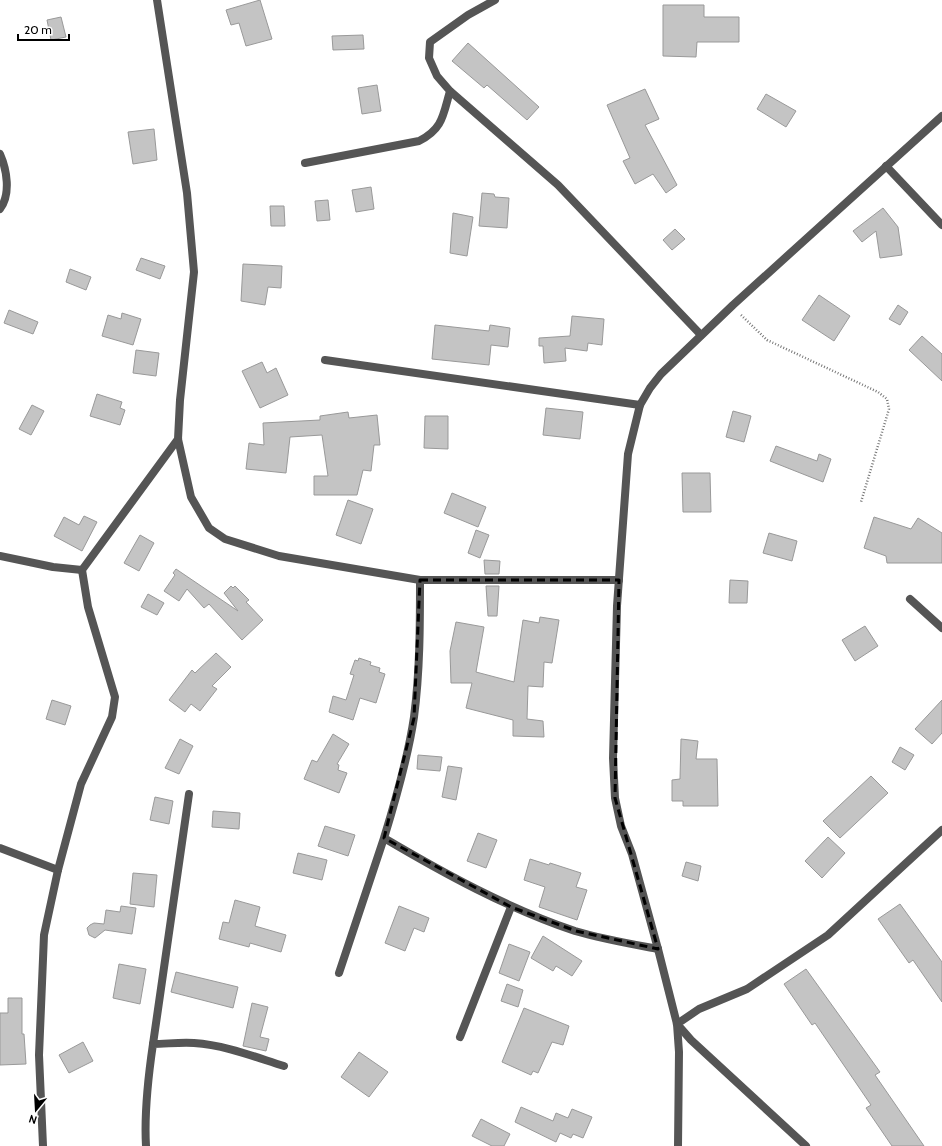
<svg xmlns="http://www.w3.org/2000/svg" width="942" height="1146" font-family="Cabin,sans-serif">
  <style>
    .building { fill: #c4c4c4; stroke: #999 }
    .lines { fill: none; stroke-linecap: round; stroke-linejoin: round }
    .path { stroke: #777; stroke-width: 2.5; stroke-dasharray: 1 2; stroke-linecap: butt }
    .service { stroke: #555; stroke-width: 8 }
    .minor { stroke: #555; stroke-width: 8 }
    .tertiary { stroke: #555; stroke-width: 8 }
    .marked { fill: none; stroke: #000; stroke-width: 3; stroke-dasharray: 8 5; stroke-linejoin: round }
  </style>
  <rect width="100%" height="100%" fill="#fff"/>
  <path class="building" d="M 260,0 L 272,39 L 246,46 L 239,23 L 231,25 L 226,10 Z
    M 663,5 L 704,5 L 704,17 L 739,17 L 739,42 L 697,42 L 696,57 L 663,56 Z
    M 61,17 L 66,37 L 51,40 L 47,20 Z
    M 363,35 L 364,49 L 333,50 L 332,36 Z
    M 468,43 L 539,107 L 527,120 L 487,85 L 484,88 L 452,61 Z
    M 377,85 L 381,111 L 362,114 L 358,88 Z
    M 645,89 L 659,119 L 645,125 L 677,185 L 666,193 L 653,174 L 635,184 L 623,161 L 630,158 L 607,105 Z
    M 766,94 L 796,111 L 786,127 L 757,109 Z
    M 154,129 L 157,160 L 133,164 L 128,132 Z
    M 371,187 L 374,209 L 356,212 L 352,190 Z
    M 482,193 L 494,194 L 495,197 L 509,198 L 507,228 L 479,226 Z
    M 328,200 L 330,220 L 317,221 L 315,201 Z
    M 270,206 L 284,206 L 285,226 L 271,226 Z
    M 883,208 L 898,227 L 902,255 L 880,258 L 876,231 L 862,242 L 853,231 Z
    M 453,213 L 473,217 L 467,256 L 450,253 Z
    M 675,229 L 685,239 L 672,250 L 663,240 Z
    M 141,258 L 165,266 L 160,279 L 136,270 Z
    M 243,264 L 282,266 L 281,288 L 268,287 L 265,305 L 241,301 Z
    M 70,269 L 91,277 L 86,290 L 66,282 Z
    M 819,295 L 850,316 L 834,341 L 802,320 Z
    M 898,305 L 908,312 L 900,325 L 889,319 Z
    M 9,310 L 38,322 L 33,334 L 4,323 Z
    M 122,313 L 141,319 L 133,345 L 102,336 L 108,315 L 121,319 Z
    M 572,316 L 604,319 L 602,345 L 588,343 L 587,351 L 565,348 L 566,361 L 544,363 L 543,346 L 539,346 L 539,338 L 570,336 Z
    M 435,325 L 489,331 L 490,325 L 510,328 L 508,347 L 491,345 L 489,365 L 432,359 Z
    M 922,336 L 942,354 L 942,381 L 909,350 Z
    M 136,350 L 159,353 L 156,376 L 133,373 Z
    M 262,362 L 267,373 L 276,368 L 288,395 L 260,408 L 242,371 Z
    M 97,394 L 122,402 L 120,408 L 125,410 L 120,425 L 90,416 Z
    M 32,405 L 44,411 L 31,435 L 19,429 Z
    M 546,408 L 583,412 L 580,439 L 543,435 Z
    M 733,411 L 751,416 L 744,442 L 726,437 Z
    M 348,412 L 349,418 L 377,415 L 380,445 L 374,445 L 371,471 L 363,470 L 357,495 L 314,495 L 314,476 L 328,476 L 322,435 L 290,437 L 286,473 L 246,469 L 249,443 L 264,445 L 263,423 L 320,420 L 320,416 Z
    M 425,416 L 448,416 L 448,449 L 424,448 Z
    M 776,446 L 817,461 L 819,454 L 831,459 L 823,482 L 770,461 Z
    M 682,473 L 710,473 L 711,512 L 683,512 Z
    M 452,493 L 486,507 L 478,527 L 444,513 Z
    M 348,500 L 373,509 L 361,544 L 336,535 Z
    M 84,516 L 97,522 L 82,551 L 54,536 L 64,517 L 79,525 Z
    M 874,517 L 911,529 L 918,518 L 942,533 L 942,563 L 887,563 L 886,556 L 864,548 Z
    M 476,530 L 489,535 L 480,558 L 468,553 Z
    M 769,533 L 797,541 L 792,561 L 763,553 Z
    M 140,535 L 154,543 L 139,571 L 124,563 Z
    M 484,560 L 500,561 L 499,574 L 485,574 Z
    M 176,569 L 238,611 L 224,593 L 231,586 L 233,588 L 235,586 L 249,600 L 246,602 L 263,620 L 242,640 L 209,604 L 204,608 L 187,589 L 179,601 L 164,591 L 175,575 L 173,573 Z
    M 730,580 L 748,581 L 747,603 L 729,603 Z
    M 486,586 L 499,586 L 497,616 L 488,616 Z
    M 148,594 L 164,603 L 157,615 L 141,607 Z
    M 540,617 L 559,620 L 552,663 L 544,662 L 543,687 L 528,686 L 527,719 L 543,721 L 544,737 L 513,736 L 513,720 L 466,708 L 472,683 L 451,683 L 450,651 L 456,622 L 484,627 L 476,672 L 514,682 L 523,620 L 539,623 Z
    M 865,626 L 878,646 L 855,661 L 842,640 Z
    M 216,653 L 231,667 L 212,686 L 217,689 L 200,711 L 191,704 L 185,712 L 169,700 L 192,670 L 195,673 Z
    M 359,658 L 371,662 L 370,665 L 380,668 L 379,672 L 385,674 L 376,703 L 360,698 L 353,720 L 329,712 L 333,696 L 346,700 L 354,675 L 350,674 L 355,660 L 358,661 Z
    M 52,700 L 71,706 L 65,725 L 46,719 Z
    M 942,700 L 942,733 L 932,744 L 915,729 Z
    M 333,734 L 349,744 L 337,764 L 339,765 L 338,770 L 347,773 L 339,793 L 304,779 L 312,760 L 317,762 Z
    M 180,739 L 193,746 L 179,774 L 165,768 Z
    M 681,739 L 698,741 L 696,759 L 717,759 L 718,806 L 683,806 L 683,801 L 672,801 L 672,780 L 680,779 Z
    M 900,747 L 914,755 L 905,770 L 892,762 Z
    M 418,755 L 442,757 L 440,771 L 417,769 Z
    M 448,766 L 462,768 L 456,800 L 442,797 Z
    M 871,776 L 888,793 L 840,838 L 823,821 Z
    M 155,797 L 173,801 L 169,824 L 150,820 Z
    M 213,811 L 240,813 L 239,829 L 212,827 Z
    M 325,826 L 355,835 L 348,856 L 318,846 Z
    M 478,833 L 497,840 L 486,868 L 467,861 Z
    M 828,837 L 845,853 L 822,878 L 805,861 Z
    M 298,853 L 327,860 L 322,880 L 293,873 Z
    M 530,859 L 549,865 L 550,863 L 581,873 L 576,887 L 587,890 L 577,920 L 539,907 L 545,887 L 524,880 Z
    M 686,862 L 701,866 L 698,881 L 682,876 Z
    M 133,873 L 157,875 L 154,907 L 130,904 Z
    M 235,900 L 260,907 L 255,926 L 286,935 L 281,952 L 250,943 L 249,947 L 219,939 L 223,922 L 229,923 Z
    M 900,904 L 942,962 L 942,1002 L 913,960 L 909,963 L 878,919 Z
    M 121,906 L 136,908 L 132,934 L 105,930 L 95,938 L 89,935 L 87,928 L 90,925 L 94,923 L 104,924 L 106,910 L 120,912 Z
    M 399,906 L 429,918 L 424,932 L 414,928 L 405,951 L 385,943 Z
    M 543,936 L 582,961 L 572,976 L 556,966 L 553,971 L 531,958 Z
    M 509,944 L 530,952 L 519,981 L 499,973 Z
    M 119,964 L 146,969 L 140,1004 L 113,998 Z
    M 806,969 L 880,1072 L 875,1075 L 924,1146 L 892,1146 L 866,1108 L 871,1105 L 815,1023 L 812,1025 L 784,984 Z
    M 176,972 L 238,987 L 233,1008 L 171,992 Z
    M 507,984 L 523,990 L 518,1007 L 501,1001 Z
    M 8,998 L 22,998 L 22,1034 L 24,1034 L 26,1064 L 0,1065 L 0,1013 L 8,1013 Z
    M 252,1003 L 268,1007 L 260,1037 L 269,1039 L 266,1051 L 243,1046 Z
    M 524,1008 L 569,1026 L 563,1045 L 552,1042 L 538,1073 L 533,1071 L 531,1075 L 502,1062 Z
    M 83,1042 L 93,1061 L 69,1073 L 59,1055 Z
    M 359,1052 L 388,1072 L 369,1097 L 341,1077 Z
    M 521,1107 L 553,1121 L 556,1113 L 568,1118 L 572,1109 L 592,1117 L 583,1138 L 573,1134 L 571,1138 L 560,1133 L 556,1142 L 515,1122 Z
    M 481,1119 L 510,1134 L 504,1146 L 492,1146 L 472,1136 Z"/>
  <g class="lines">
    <path class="path" d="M 741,315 L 767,340 L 878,392 L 887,399 L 889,409 L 861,502"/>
    <path class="service" d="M 495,0 L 468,15 L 430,42 L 429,58 L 437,76 L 450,91 L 558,185 L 701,335
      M 305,163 L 419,141 C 443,129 443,115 450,91
      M 886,166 L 942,225
      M 325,360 L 640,405
      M 0,556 L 53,567 L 82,570
      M 910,599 L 942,628
      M 0,848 L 58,870
      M 146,1146 C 144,1112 148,1078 153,1044 C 166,1044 180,1042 194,1043 C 225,1045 255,1057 284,1066"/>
    <path class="minor" d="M 157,0 L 187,193 L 194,272 L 180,400 L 178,439 L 191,497 L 209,528 L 225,539 L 279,556 L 420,580 L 619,580
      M 0,154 C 7,170 11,194 0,209
      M 420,580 C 420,625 420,671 414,717 C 408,758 396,799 384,838 C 445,874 507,908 575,931 C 602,939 631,944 658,949
      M 339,973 L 384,838
      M 460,1037 L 511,907
      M 153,1044 L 189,794
      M 43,1146 L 39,1055 L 44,935 L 58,870 L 81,784 L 112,717 L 115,697 L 88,607 L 82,570 L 178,439
      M 806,1146 L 691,1040 L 677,1024 L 699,1009 L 747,989 L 828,935 L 942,830"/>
    <path class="tertiary" d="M 678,1146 L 679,1052 L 677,1024 L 658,949 L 632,854 L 621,826 L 615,798 L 613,758 L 617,606 L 628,454 L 640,405 L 650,388 L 661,374 L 733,305 L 942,116"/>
  </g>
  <path class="marked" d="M 420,580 L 619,580 L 615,798 L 658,949 L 576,931 L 511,907 L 384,838 L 414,718 Z"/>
  <g transform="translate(36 1110) rotate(198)" stroke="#ffffff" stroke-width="3" paint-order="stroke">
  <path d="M0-3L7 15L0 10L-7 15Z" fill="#000000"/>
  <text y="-6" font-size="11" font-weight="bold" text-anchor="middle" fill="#000000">N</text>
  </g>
  <path d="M18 34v6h51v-6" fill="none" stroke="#000000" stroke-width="2"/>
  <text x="24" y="34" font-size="12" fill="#000000" stroke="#ffffff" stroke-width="3" paint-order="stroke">20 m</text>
</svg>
